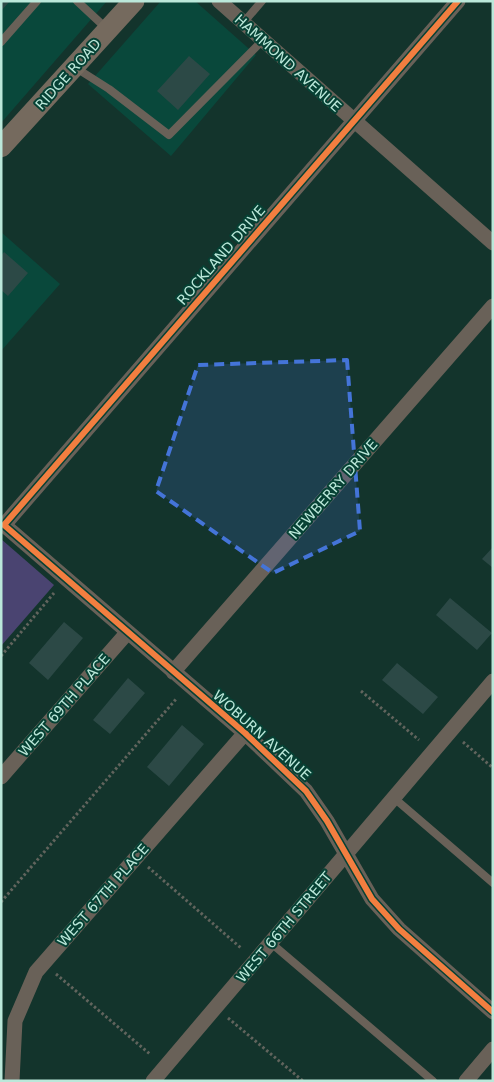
<svg xmlns="http://www.w3.org/2000/svg" width="494" height="1082" font-family="'DejaVu Sans',sans-serif">
  <style>
    .built { fill: #09483b }
    .green { fill: #4a4471 }
    .building { fill: #2c4946 }
    .lines { fill: none; stroke-linecap: round; stroke-linejoin: round }
    .path { stroke: #61645d; stroke-width: 3; stroke-dasharray: 2.5 2.5; stroke-linecap: butt }
    .lane { stroke: #696158; stroke-width: 8 }
    .street { stroke: #696158; stroke-width: 15 }
    .secondary { stroke: #756a5e; stroke-width: 21 }
    .cycleway-casing { stroke: #064134; stroke-width: 9 }
    .cycleway { stroke: #f27e40; stroke-width: 6 }
    .marked { fill: #4474d8; fill-opacity: 0.2; stroke: #4474d8; stroke-width: 4; stroke-dasharray: 10 6; stroke-linejoin: round }
    .labels { text-anchor: middle; dominant-baseline: central; stroke-width: 4; stroke-linejoin: round; paint-order: stroke }
    .street-label { font-size: 14px; fill: #bbe8da; stroke: #064134 }
  </style>
  <rect width="100%" height="100%" fill="#13342c"/>
  <path class="built" d="M 1,1 L 107,1 L 1,123 Z
    M 161,1 L 195,1 L 256,55 L 171,156 L 88,84 Z
    M 1,232 L 60,284 L 1,351 Z"/>
  <path class="green" d="M 1,539 L 54,585 L 1,646 Z"/>
  <path class="building" d="M 1,1 L 10,1 L 1,11 Z
    M 189,56 L 210,74 L 178,110 L 157,91 Z
    M 4,252 L 28,273 L 8,296 L 1,290 L 1,256 Z
    M 493,547 L 493,568 L 482,559 Z
    M 450,598 L 492,633 L 477,650 L 436,615 Z
    M 64,622 L 83,638 L 48,680 L 29,663 Z
    M 397,663 L 438,697 L 423,714 L 382,680 Z
    M 128,678 L 145,693 L 110,734 L 93,720 Z
    M 182,725 L 204,744 L 169,786 L 147,767 Z"/>
  <g class="lines">
    <path class="path" d="M 1,656 L 54,593
      M 361,691 L 419,740
      M 463,742 L 493,768
      M 148,867 L 241,948
      M 1,902 L 177,698
      M 56,974 L 151,1055
      M 228,1018 L 303,1081"/>
    <path class="lane" d="M 77,1 L 107,29
      M 243,23 L 262,1
      M 1,42 L 37,1
      M 76,68 L 109,89 L 169,135 L 263,40
      M 394,798 L 493,883
      M 271,943 L 433,1081"/>
    <path class="street" d="M 219,1 L 493,243
      M 458,1 L 4,525 L 245,733 L 306,791 L 327,821 L 372,899 L 399,929 L 493,1012
      M 173,672 L 493,306
      M 1,777 L 127,633
      M 12,1081 L 15,1021 L 36,972 L 245,733
      M 153,1081 L 493,681
      M 466,1081 L 493,1049"/>
    <path class="secondary" d="M 1,147 L 134,1"/>
    <g class="cycleway-casing">
      <path id="cycleway" d="M 458,1 L 4,525 L 245,733 L 306,791 L 327,821 L 372,899 L 399,929 L 493,1012"/>
    </g>
    <use href="#cycleway" class="cycleway"/>
  </g>
  <path class="marked" d="M 347,360 L 360,531 L 273,573 L 156,491 L 198,365 Z"/>
  <g class="labels">
    <g class="street-label">
      <text transform="translate(288 63) rotate(42)">HAMMOND AVENUE</text>
      <text transform="translate(68 74) rotate(-48)">RIDGE ROAD</text>
      <text transform="translate(221 255) rotate(-49)">ROCKLAND DRIVE</text>
      <text transform="translate(333 489) rotate(-49)">NEWBERRY DRIVE</text>
      <text transform="translate(64 705) rotate(-49)">WEST 69TH PLACE</text>
      <text transform="translate(262 735) rotate(42)">WOBURN AVENUE</text>
      <text transform="translate(103 895) rotate(-49)">WEST 67TH PLACE</text>
      <text transform="translate(284 927) rotate(-50)">WEST 66TH STREET</text>
    </g>
  </g>
  <rect width="494" height="1082" fill="none" stroke="#bbe8da" stroke-width="5"/>
</svg>
